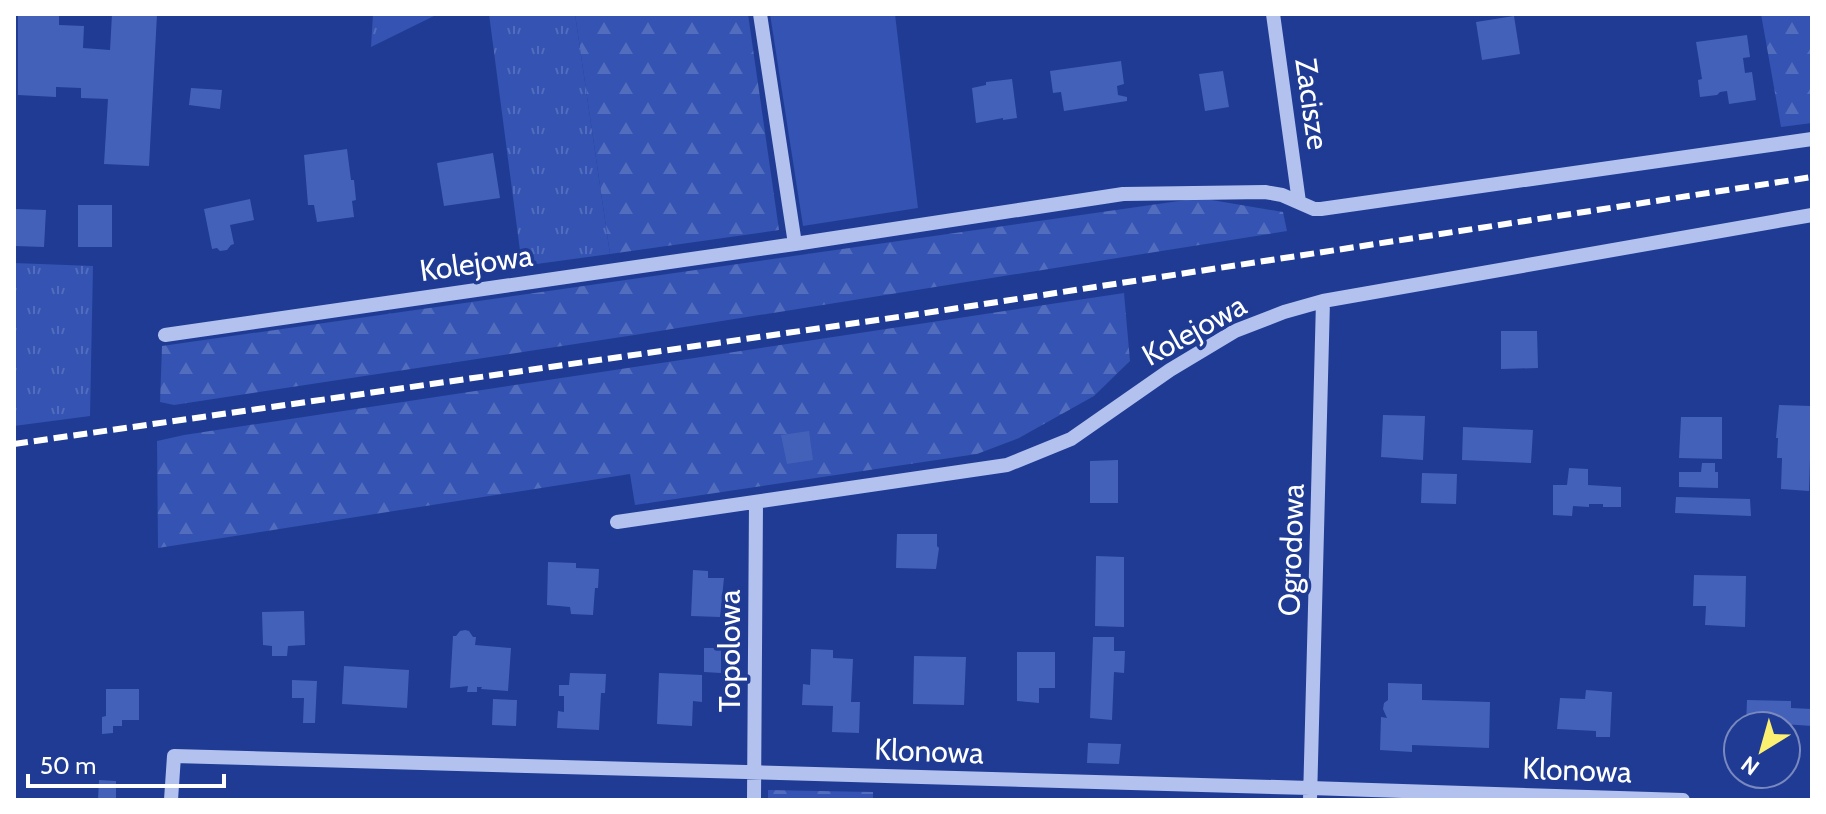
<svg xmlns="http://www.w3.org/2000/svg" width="1826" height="814" font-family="Cabin,sans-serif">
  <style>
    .grass { fill: url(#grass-tufts) }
    .forest { fill: url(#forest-firs) }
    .green { fill: #3453b2 }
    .building { fill: #4461ba }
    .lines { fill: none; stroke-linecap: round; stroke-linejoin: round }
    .minor { stroke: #b2c1ee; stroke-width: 14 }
    .rail { stroke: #fff; stroke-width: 6; stroke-dasharray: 14 6; stroke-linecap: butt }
    .labels { text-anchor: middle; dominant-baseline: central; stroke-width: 7; stroke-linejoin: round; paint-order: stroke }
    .street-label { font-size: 30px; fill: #fff; stroke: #1f3b94 }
  </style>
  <defs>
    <pattern id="grass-tufts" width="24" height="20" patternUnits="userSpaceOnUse" patternTransform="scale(2)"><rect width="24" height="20" fill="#3453b2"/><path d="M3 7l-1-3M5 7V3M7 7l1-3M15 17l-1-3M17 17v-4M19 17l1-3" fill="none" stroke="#526dbe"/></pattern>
    <pattern id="forest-firs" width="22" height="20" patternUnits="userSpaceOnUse" patternTransform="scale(2)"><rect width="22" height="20" fill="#3453b2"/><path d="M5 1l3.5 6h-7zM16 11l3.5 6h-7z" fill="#526dbe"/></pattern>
  </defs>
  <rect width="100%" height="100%" fill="#1f3b94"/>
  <path class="grass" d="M 373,14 L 438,14 L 371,47 Z
    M 489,14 L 575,14 L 610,254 L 522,266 Z
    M 14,263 L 93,266 L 90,416 L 14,426 Z"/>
  <path class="forest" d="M 575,14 L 748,14 L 779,230 L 610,254 Z
    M 1761,14 L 1812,14 L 1812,123 L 1781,127 Z
    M 1200,198 L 1283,212 L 1287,231 L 628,336 L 174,405 L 160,402 L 162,346 Z
    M 1124,293 L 1130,361 L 1094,396 L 1019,438 L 977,454 L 635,505 L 630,474 L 158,548 L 157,441 L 184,435 Z
    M 768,790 L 873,792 L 873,800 L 768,800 Z"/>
  <path class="green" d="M 770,14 L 895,14 L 918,208 L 803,226 Z"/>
  <path class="building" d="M 18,14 L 59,14 L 59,25 L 84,26 L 83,48 L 110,50 L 112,14 L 157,14 L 149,166 L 104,164 L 108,99 L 81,98 L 81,88 L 56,87 L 56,97 L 18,95 Z
    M 1514,16 L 1520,54 L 1482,60 L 1476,22 Z
    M 1747,35 L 1750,57 L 1743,58 L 1745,73 L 1752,72 L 1756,100 L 1729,104 L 1727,91 L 1720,92 L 1717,95 L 1700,97 L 1698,80 L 1702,79 L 1696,42 Z
    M 1121,61 L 1124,84 L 1117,86 L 1118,95 L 1127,97 L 1127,101 L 1064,111 L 1061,92 L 1053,93 L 1050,71 Z
    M 1223,71 L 1229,107 L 1205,111 L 1199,74 Z
    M 1012,79 L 1017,118 L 1003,120 L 1003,118 L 976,123 L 972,88 L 986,85 L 986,82 Z
    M 191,88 L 222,90 L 220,109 L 189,105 Z
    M 347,149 L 351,180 L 354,180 L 356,200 L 352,201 L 354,217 L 317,222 L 314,205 L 308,205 L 304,155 Z
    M 493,153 L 500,198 L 444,206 L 437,163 Z
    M 250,199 L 254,220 L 230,225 L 234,244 L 231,245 L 227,250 L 220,251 L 217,248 L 212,249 L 204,209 Z
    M 78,205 L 112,205 L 112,247 L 78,247 Z
    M 16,209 L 46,210 L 44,247 L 15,246 Z
    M 1501,331 L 1537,331 L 1538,368 L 1501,369 Z
    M 1779,405 L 1812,406 L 1812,459 L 1810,459 L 1809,491 L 1781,489 L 1782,458 L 1777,458 L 1778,438 L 1776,438 Z
    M 1383,415 L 1425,416 L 1423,460 L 1381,457 Z
    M 1681,417 L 1722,417 L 1722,459 L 1679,458 Z
    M 1463,427 L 1533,430 L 1531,463 L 1462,460 Z
    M 809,431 L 813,460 L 787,464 L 781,435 Z
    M 1118,460 L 1118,503 L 1090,503 L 1090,461 Z
    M 1702,463 L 1715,463 L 1715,472 L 1718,472 L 1718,488 L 1679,487 L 1679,472 L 1701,472 Z
    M 1569,468 L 1588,469 L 1588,485 L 1621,487 L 1621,507 L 1603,507 L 1603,504 L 1589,504 L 1589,507 L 1573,506 L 1572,516 L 1553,515 L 1553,485 L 1567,485 Z
    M 1422,473 L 1457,474 L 1456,504 L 1421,503 Z
    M 1676,497 L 1750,499 L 1751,516 L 1675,513 Z
    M 897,534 L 937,534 L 937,546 L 939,548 L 936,569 L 896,568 Z
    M 1096,556 L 1124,557 L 1124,627 L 1095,626 Z
    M 548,562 L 576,563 L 576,568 L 599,569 L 598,588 L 595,588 L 593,615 L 571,614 L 570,607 L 547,605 Z
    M 693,570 L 708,571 L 708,578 L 724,578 L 720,617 L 691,616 Z
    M 1694,575 L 1746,576 L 1745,627 L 1705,625 L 1706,606 L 1693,606 Z
    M 304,611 L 305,645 L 288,646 L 287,656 L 272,656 L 272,646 L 263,645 L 262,612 Z
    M 465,630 L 469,631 L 473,637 L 476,637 L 475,645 L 511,648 L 508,691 L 481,689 L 482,687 L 477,687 L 477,692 L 467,692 L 468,686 L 450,688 L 453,636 L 456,636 L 460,631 Z
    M 1093,637 L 1114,637 L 1114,651 L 1125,651 L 1124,673 L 1114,672 L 1112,720 L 1090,718 Z
    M 704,648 L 721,648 L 721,673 L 704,672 Z
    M 811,649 L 833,650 L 833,658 L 853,659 L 851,702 L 860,702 L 859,733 L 832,732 L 833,706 L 802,705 L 803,684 L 810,685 Z
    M 1017,652 L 1055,652 L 1055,688 L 1039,688 L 1039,703 L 1017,701 Z
    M 914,656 L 966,657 L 964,705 L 913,704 Z
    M 344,666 L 409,670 L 407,708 L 342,704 Z
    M 570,673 L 606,674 L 605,693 L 601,693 L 599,730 L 557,728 L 558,711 L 564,712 L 564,696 L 559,696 L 559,685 L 569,685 Z
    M 659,673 L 702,675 L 702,702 L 693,701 L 692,726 L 657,724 Z
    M 292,680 L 317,681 L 315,723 L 303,723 L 304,698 L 292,698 Z
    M 1388,683 L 1422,684 L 1422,700 L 1490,702 L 1489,748 L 1412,745 L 1412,752 L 1380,750 L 1381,717 L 1387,718 L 1383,709 L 1384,703 L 1388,700 Z
    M 106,689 L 139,689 L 139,720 L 122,720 L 122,726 L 113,726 L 113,733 L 102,734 L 102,717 L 106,716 Z
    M 1586,690 L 1612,692 L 1610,737 L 1596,737 L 1596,731 L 1557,729 L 1560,698 L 1585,699 Z
    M 493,699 L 517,700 L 516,726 L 492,725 Z
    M 1747,700 L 1791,701 L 1791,708 L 1812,709 L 1812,726 L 1783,724 L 1783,726 L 1746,726 Z
    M 1088,743 L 1121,744 L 1119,764 L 1087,763 Z
    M 99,780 L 116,781 L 116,800 L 98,800 Z"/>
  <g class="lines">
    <path class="minor" d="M 760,14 L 795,244
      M 1273,14 L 1299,202
      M 165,335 L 795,244 L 1123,194 L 1265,192 L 1282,195 L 1314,209 L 1321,209 L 1812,139
      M 617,522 L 1007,465 L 1071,439 L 1170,370 L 1235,331 L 1284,312 L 1323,301 L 1812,215
      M 171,800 L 174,756 L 1310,788 L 1683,800
      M 754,800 L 756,502
      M 1310,800 L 1323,301"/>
    <path class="rail" d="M 14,444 L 919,314 L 1812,177"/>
  </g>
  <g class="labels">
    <g class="street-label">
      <text transform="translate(1312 104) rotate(82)">Zacisze</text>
      <text transform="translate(476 263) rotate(-8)">Kolejowa</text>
      <text transform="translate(1194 330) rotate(-29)">Kolejowa</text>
      <text transform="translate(1291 550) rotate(-88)">Ogrodowa</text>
      <text transform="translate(729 651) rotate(-90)">Topolowa</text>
      <text transform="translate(929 751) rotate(2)">Klonowa</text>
      <text transform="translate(1577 770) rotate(2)">Klonowa</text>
    </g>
  </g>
  <rect width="1826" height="814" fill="none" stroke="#ffffff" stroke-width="32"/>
  <g transform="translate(1762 750) rotate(217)"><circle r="38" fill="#1f3b94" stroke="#7989bf" stroke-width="2"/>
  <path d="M0-6L14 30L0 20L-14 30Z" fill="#fcf073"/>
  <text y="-12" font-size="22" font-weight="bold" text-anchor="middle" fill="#ffffff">N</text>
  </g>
  <path d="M28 774v12h196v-12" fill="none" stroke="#ffffff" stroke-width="4"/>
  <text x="40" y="774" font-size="24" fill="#ffffff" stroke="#1f3b94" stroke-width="6" paint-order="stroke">50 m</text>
</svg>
